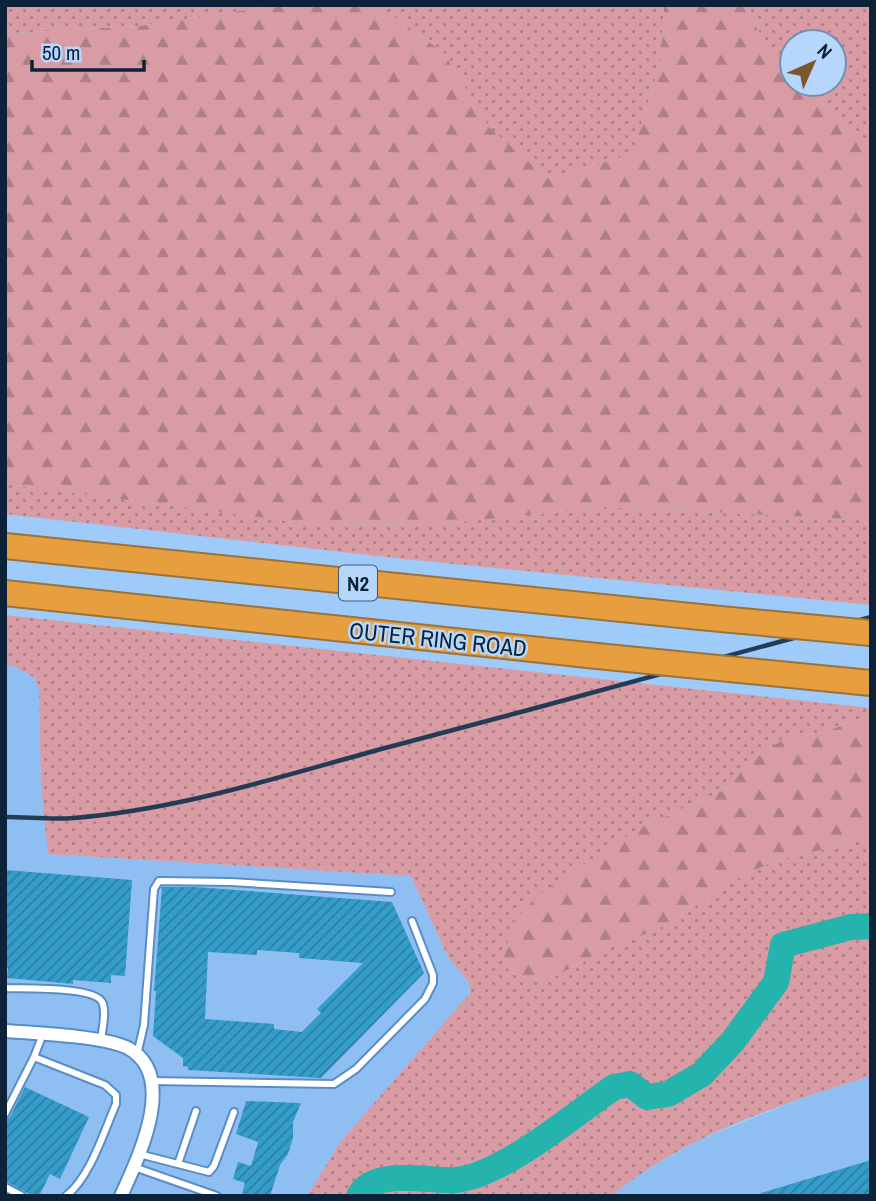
<svg xmlns="http://www.w3.org/2000/svg" width="876" height="1201" font-family="'Archivo Narrow',sans-serif">
  <style>
    .built { fill: #8fbff2 }
    .grass { fill: url(#grass-dots) }
    .forest { fill: url(#forest-firs) }
    .lines { fill: none; stroke-linecap: round; stroke-linejoin: round }
    .river { stroke: #25b4ad; stroke-width: 26 }
    .building { fill: url(#building-hatch); fill-rule: evenodd }
    .lane-casing { stroke: #588ec5; stroke-width: 10 }
    .street-casing { stroke: #588ec5; stroke-width: 16 }
    .highway-casing { stroke: #9a733c; stroke-width: 28 }
    .lane { stroke: #fff; stroke-width: 6 }
    .street { stroke: #fff; stroke-width: 12 }
    .highway { stroke: #e69e3e; stroke-width: 24 }
    .rail { stroke: #233c56; stroke-width: 4.5 }
    .highway-bridge-casing { stroke: #9a733c; stroke-width: 28; stroke-linecap: butt }
    .highway-bridge { stroke: #e69e3e; stroke-width: 24 }
    .labels { text-anchor: middle; dominant-baseline: central; stroke-width: 5; stroke-linejoin: round; paint-order: stroke }
    .shield { fill: #b6d7fb; stroke: #3f5872; stroke-width: 2 }
    .shield-label { font-size: 21px; font-weight: bold; fill: #0c2238 }
    .street-label { font-size: 23px; fill: #0c2238; stroke: #b6d7fb }
  </style>
  <defs>
    <pattern id="grass-dots" width="8" height="8" patternUnits="userSpaceOnUse" patternTransform="scale(1.75)"><rect width="8" height="8" fill="#d99ca4"/><path d="M2 2h.1M6 6h.1" fill="none" stroke="#ae7f87" stroke-width="1.8" stroke-linecap="round"/></pattern>
    <pattern id="forest-firs" width="22" height="20" patternUnits="userSpaceOnUse" patternTransform="scale(1.75)"><rect width="22" height="20" fill="#d99ca4"/><path d="M5 1l3.5 6h-7zM16 11l3.5 6h-7z" fill="#ae7f87"/></pattern>
    <pattern id="building-hatch" width="6" height="6" patternUnits="userSpaceOnUse" patternTransform="scale(1.75)"><rect width="6" height="6" fill="#349dc9"/><path d="M-1 1l2-2M0 6l6-6M5 7l2-2" fill="none" stroke="#2a80a4"/></pattern>
  </defs>
  <rect width="100%" height="100%" fill="#9fcbfa"/>
  <path class="built" d="M 5,665 L 16,667 L 35,678 L 39,688 L 41,786 L 49,854 L 411,876 L 448,957 L 468,981 L 471,992 L 341,1141 L 307,1196 L 5,1196 Z
    M 871,1076 L 871,1196 L 611,1196 L 641,1173 L 699,1140 L 813,1094 Z"/>
  <path class="grass" d="M 5,5 L 280,5 L 139,26 L 14,33 L 5,28 Z
    M 378,5 L 664,5 L 661,61 L 632,154 L 549,179 L 489,127 L 444,53 Z
    M 743,5 L 871,5 L 871,144 L 798,84 L 834,84 L 834,42 L 792,42 L 792,79 L 781,69 Z
    M 5,484 L 318,525 L 439,524 L 604,507 L 871,520 L 871,605 L 404,559 L 5,514 Z
    M 5,615 L 871,708 L 871,714 L 825,732 L 782,740 L 754,759 L 724,790 L 636,830 L 503,961 L 511,973 L 533,979 L 556,976 L 602,951 L 658,929 L 735,880 L 774,861 L 871,838 L 871,1076 C 780,1104 686,1135 611,1196 L 307,1196 L 341,1141 L 471,992 L 468,981 L 448,957 L 411,876 L 48,854 L 41,786 L 39,688 L 35,678 L 16,667 L 5,665 Z"/>
  <path class="forest" d="M 280,5 L 378,5 L 444,53 L 489,127 L 549,179 L 632,154 L 661,61 L 664,5 L 743,5 L 781,69 L 792,79 L 792,84 L 798,84 L 871,144 L 871,520 L 604,507 L 439,524 L 318,525 L 5,484 L 5,28 L 14,33 L 139,26 Z
    M 871,714 L 871,838 L 774,861 L 735,880 L 658,929 L 602,951 L 556,976 L 533,979 L 511,973 L 503,961 L 512,922 L 542,892 L 636,830 L 724,790 L 754,759 L 782,740 L 825,732 Z"/>
  <g class="lines">
    <path class="river" d="M 359,1196 C 374,1167 431,1182 456,1180 C 503,1175 575,1114 614,1087 L 630,1084 L 647,1097 L 668,1094 L 702,1074 L 733,1041 L 776,982 L 783,945 L 851,927 L 871,926"/>
  </g>
  <path class="building" d="M 5,870 L 132,880 L 125,976 L 111,975 L 111,983 L 73,980 L 73,984 L 7,978 L 8,968 L 5,968 Z
    M 162,887 L 196,887 L 392,902 L 424,973 L 321,1078 L 188,1070 L 188,1067 L 183,1066 L 183,1058 L 153,1036 L 156,991 L 154,991 ZM 257,950 L 299,953 L 299,958 L 363,963 L 317,1009 L 321,1013 L 302,1032 L 274,1029 L 274,1024 L 205,1019 L 208,952 L 257,955 Z
    M 25,1087 L 89,1117 L 60,1179 L 50,1174 L 39,1196 L 33,1196 L 5,1181 L 5,1120 L 10,1117 Z
    M 246,1101 L 301,1103 L 293,1122 L 293,1138 L 288,1154 L 280,1165 L 270,1196 L 250,1196 L 242,1193 L 245,1183 L 233,1179 L 238,1162 L 251,1166 L 258,1142 L 236,1134 Z
    M 871,1160 L 871,1196 L 761,1196 L 761,1193 Z"/>
  <g class="lines">
    <g class="lane-casing">
      <path id="lane" d="M 5,988 C 23,989 94,986 102,1002 C 107,1011 102,1030 101,1040
        M 137,1055 L 144,1025 L 154,889 L 159,881 L 231,882 L 391,892
        M 34,1057 L 105,1085 L 116,1095 L 116,1104 C 104,1131 90,1178 66,1196
        M 151,1081 L 334,1084 L 356,1069 L 425,999 L 433,983 L 433,975 L 412,921
        M 5,1114 L 34,1057 L 43,1034
        M 139,1154 L 209,1172 L 214,1166 L 234,1112
        M 178,1164 L 196,1111
        M 134,1167 L 217,1196
        M 5,1187 L 22,1196"/>
    </g>
    <g class="street-casing">
      <path id="street" d="M 5,1031 C 35,1033 104,1036 128,1048 C 179,1076 138,1158 121,1196"/>
    </g>
    <g class="highway-casing">
      <path id="highway" d="M 5,546 L 710,618
        M 5,593 L 597,656"/>
    </g>
    <use href="#lane" class="lane"/>
    <use href="#street" class="street"/>
    <use href="#highway" class="highway"/>
    <path class="rail" d="M 5,817 C 28,817 52,820 74,818 C 184,809 284,775 389,747 C 550,705 710,660 871,617"/>
    <g class="highway-bridge-casing">
      <path id="highway-bridge" d="M 710,618 L 871,633
        M 597,656 L 871,683"/>
    </g>
    <use href="#highway-bridge" class="highway-bridge"/>
  </g>
  <g class="labels">
    <rect class="shield" x="339" y="565.5" width="38" height="35" rx="5"/>
    <g class="shield-label">
      <text x="358" y="583">N2</text>
    </g>
    <g class="street-label">
      <text transform="translate(438 639) rotate(6)">OUTER RING ROAD</text>
    </g>
  </g>
  <rect width="876" height="1201" fill="none" stroke="#0c2238" stroke-width="14"/>
  <g transform="translate(813 63) rotate(45)"><circle r="33" fill="#b6d7fb" stroke="#728fad" stroke-width="2"/>
  <path d="M0-5L12 26L0 18L-12 26Z" fill="#79572f"/>
  <text y="-10" font-size="19" font-weight="bold" text-anchor="middle" fill="#0c2238">N</text>
  </g>
  <path d="M32 60v10h112v-10" fill="none" stroke="#0c2238" stroke-width="3.5"/>
  <text x="42" y="60" font-size="21" fill="#0c2238" stroke="#b6d7fb" stroke-width="5" paint-order="stroke">50 m</text>
</svg>
